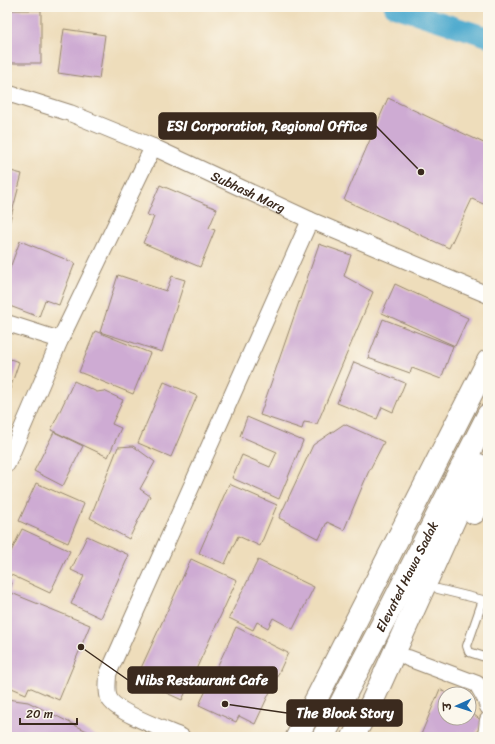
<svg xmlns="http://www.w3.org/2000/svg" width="495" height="744" font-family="Sriracha,'Playpen Sans Deva',sans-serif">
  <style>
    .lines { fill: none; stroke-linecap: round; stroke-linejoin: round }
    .canal { stroke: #51accf; stroke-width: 20 }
    .building { fill: #ceabd3 }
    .service-casing { stroke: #94846c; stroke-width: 10 }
    .minor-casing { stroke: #94846c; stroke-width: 18 }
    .secondary-casing { stroke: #94846c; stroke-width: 24 }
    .service { stroke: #fff; stroke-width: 8 }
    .minor { stroke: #fff; stroke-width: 16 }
    .secondary { stroke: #fff; stroke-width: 22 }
    .labels { text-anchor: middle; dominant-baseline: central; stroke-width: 3.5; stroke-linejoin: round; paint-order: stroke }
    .street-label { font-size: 13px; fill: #3b2a1e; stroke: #fbf7ec }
    .leader { fill: none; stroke: #3b2a1e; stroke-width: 1.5 }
    .callout-dot { fill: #3b2a1e; stroke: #fbf7ec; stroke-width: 1.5 }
    .callout { fill: #3b2a1e; stroke: #3b2a1e; stroke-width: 1.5 }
    .callout-label { font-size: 14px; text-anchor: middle; font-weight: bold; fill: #fff }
  </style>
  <rect width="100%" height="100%" fill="#fbf7ec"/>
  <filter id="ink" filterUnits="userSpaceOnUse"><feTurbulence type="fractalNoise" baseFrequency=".025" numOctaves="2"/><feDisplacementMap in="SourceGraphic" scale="8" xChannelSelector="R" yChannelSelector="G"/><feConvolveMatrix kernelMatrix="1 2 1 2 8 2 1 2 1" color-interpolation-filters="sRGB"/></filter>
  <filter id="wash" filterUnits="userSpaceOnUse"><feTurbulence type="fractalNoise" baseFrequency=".012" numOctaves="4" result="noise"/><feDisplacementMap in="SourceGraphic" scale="16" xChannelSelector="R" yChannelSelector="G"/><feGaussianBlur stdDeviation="0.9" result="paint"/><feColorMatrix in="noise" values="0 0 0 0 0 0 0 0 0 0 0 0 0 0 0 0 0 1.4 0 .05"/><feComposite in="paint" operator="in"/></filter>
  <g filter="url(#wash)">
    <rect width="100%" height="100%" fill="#edb"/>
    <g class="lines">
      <path class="canal" d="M 394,7 L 488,37"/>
    </g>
    <g id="blocks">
      <path class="building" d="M 8,10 L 41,10 L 41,63 L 8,63 Z
        M 64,29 L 105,35 L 99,79 L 58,73 Z
        M 388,98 L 488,145 L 488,168 L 484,176 L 488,177 L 488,206 L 472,199 L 449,248 L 344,200 Z
        M 7,170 L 22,174 L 9,224 L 7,223 Z
        M 160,185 L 217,209 L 209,228 L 215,230 L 200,267 L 143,243 L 154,217 L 147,215 Z
        M 20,241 L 75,263 L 59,305 L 45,300 L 39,317 L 7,305 L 7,276 Z
        M 319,244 L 351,255 L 344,276 L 373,292 L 317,424 L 304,422 L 302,429 L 260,415 Z
        M 118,275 L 166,291 L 172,276 L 185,280 L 162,352 L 100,332 Z
        M 395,284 L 468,318 L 455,346 L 382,313 Z
        M 383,319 L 453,346 L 441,379 L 412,368 L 410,373 L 368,358 Z
        M 95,331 L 150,353 L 133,394 L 79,372 Z
        M 7,358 L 19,362 L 7,398 Z
        M 354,362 L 405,383 L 393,412 L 382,407 L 377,419 L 337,403 Z
        M 74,381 L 97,392 L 104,391 L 123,400 L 112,424 L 121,428 L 108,457 L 51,430 Z
        M 164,382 L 197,396 L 171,457 L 138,443 Z
        M 247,417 L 303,441 L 279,499 L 232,478 L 242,455 L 270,467 L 277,452 L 240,436 Z
        M 344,424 L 384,442 L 368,473 L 344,530 L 327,522 L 319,539 L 279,518 L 313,445 Z
        M 54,432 L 83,446 L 63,486 L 34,471 Z
        M 133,446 L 155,462 L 140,489 L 150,496 L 129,539 L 90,518 L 118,447 Z
        M 36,483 L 84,504 L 68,543 L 19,521 Z
        M 229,484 L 277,505 L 260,546 L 238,536 L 225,564 L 199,553 Z
        M 22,529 L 70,551 L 50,593 L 7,573 L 7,560 Z
        M 87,536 L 129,555 L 101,618 L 71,604 L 84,576 L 71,570 Z
        M 191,559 L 237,580 L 182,700 L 136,679 Z
        M 258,560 L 314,587 L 293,629 L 273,618 L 268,628 L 257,622 L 253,630 L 229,618 Z
        M 7,581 L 12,583 L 9,592 L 90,625 L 59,700 L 29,687 L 26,694 L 7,686 Z
        M 236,627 L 288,653 L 255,724 L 239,716 L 236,722 L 199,705 Z
        M 440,689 L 447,694 L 445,694 L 445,718 L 469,718 L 469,711 L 482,721 L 475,737 L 420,737 Z
        M 7,699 L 28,702 L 99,737 L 7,737 Z"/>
    </g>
  </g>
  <g filter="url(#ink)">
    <use href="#blocks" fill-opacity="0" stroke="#94846c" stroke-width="1"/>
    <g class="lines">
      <g class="service-casing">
        <path id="service" d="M 438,589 L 487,601
          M 483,600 L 467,646 L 469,652 L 488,658"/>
      </g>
      <g class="minor-casing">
        <g id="minor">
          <path id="s1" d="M 7,93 L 70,113 L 153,147 L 310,220 L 488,295"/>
          <path d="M 7,323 L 60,340"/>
          <path d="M 7,464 L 60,340 L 153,147"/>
          <path d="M 408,658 L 477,684 L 485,698 L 488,707"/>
          <path d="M 182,737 C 166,730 116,713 109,698 C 106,691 108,681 108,674 L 310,220"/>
          <path d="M 486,737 L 488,720"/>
        </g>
      </g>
      <g class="secondary-casing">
        <g id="secondary">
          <path d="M 474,513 L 488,483"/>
          <path d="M 297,737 L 488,361"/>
          <path id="s2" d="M 323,737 L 388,613 L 488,415"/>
          <path d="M 353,737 L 372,702 L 479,465"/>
        </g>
      </g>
      <use href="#service" class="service"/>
      <use href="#minor" class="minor"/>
      <use href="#secondary" class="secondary"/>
    </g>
  </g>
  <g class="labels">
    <g class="street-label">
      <text stroke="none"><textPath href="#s1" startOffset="261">Subhash Marg</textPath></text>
      <text stroke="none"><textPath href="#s2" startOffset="181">Elevated Hawa Sadak</textPath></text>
    </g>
  </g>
  <path class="leader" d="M421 172L376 126M81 647L128 680M225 704L287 713"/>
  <g class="callout-dot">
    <circle cx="421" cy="172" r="4"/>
    <circle cx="81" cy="647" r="4"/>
    <circle cx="225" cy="704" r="4"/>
  </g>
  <g class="callout">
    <rect x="159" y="113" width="217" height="26" rx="4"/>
    <rect x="128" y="667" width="149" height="26" rx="4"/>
    <rect x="287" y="700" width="115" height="26" rx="4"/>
  </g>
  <g class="callout-label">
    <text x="267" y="131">ESI Corporation, Regional Office</text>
    <text x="202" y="685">Nibs Restaurant Cafe</text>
    <text x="345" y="718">The Block Story</text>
  </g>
  <rect width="495" height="744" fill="none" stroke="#fbf7ec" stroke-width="24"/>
  <g transform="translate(457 706) rotate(267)"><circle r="19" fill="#fbf7ec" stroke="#aea59a"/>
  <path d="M0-3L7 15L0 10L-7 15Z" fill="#1f6fb2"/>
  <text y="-6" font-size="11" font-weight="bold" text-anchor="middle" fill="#3b2a1e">उ</text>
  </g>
  <path d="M20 718v6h57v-6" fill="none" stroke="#3b2a1e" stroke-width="2"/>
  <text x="26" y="718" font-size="12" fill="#3b2a1e" stroke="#fbf7ec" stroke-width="3" paint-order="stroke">20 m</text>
</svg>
